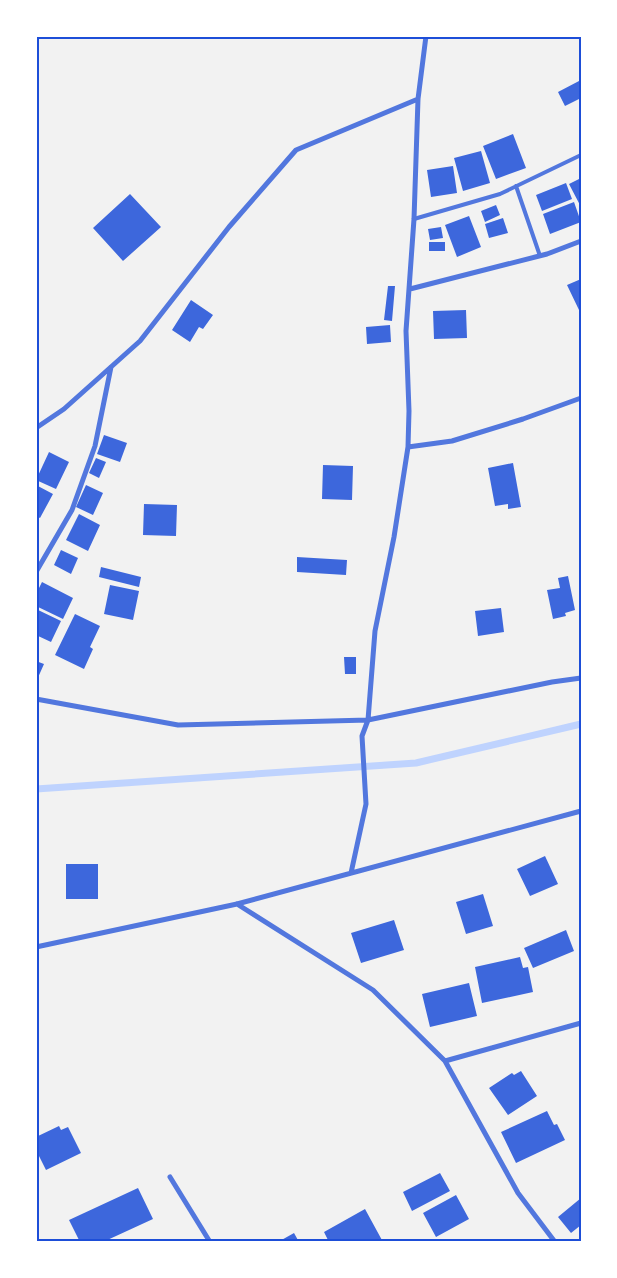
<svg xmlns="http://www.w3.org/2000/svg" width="617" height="1278" font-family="'Crimson Pro',serif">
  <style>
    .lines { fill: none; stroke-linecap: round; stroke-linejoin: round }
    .stream { stroke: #bfd3fe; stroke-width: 7 }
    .building { fill: #3d67dc }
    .service { stroke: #5277de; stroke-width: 4 }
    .minor { stroke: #5277de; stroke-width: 5 }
    .neatline { fill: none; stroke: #1d4ed8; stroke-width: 2 }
  </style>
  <rect width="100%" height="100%" fill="#f2f2f2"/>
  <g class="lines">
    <path class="stream" d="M 36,789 L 416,763 L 581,724"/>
  </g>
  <path class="building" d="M 579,81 L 581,85 L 581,98 L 565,106 L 558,92 Z
    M 513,134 L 526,168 L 496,179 L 483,146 Z
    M 481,151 L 490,183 L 463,191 L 454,158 Z
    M 453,166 L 457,193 L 431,197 L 427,170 Z
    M 581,178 L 581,207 L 569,184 Z
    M 566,183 L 572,199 L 542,211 L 536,195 Z
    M 130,194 L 161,227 L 123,261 L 93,228 Z
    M 574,202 L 581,222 L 550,234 L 543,214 Z
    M 496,205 L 500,215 L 485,222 L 481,211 Z
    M 469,216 L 481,247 L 457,257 L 445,225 Z
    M 503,218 L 508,233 L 489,238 L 485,224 Z
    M 441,227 L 443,238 L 430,240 L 428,229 Z
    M 429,242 L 445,242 L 445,251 L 429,251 Z
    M 581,279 L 581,309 L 579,310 L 567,285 Z
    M 388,286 L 395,286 L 392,321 L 384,320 Z
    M 191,300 L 213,315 L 203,329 L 199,327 L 190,342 L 172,330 Z
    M 466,310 L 467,338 L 434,339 L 433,311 Z
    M 390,325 L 391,342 L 367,344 L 366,327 Z
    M 104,435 L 127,443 L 120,462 L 97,454 Z
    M 49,452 L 69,462 L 56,489 L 36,480 Z
    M 96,458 L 106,462 L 99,478 L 89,473 Z
    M 513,463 L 521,507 L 508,509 L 508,504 L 495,506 L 488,468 Z
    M 323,465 L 353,466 L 352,500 L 322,499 Z
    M 36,485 L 53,494 L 40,518 L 36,516 Z
    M 86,485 L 103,493 L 93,515 L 76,507 Z
    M 144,504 L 177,505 L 176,536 L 143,535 Z
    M 79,514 L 100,525 L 88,551 L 66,540 Z
    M 61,550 L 78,558 L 71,574 L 54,565 Z
    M 297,557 L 347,560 L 346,575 L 297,572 Z
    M 101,567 L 141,577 L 139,587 L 99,577 Z
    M 568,576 L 575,610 L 565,613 L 566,616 L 553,619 L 547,590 L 560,588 L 558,578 Z
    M 42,582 L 73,598 L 63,619 L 36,606 L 36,594 Z
    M 110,585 L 139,591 L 133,620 L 104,614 Z
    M 501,608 L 504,632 L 478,636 L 475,611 Z
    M 36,609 L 61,621 L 51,642 L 36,635 Z
    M 75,614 L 100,626 L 90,647 L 93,649 L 84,669 L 55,655 Z
    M 344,657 L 356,657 L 356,674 L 345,674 Z
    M 36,661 L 44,664 L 36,682 Z
    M 545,856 L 558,884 L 530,896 L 517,869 Z
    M 66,864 L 98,864 L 98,899 L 66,899 Z
    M 483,894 L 493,926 L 466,934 L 456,902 Z
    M 394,920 L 404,950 L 361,963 L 351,933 Z
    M 566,930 L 574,951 L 533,968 L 524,948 Z
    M 520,957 L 523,968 L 528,967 L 533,992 L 482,1003 L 475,967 Z
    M 469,983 L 477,1016 L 430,1027 L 422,994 Z
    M 521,1071 L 537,1096 L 508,1115 L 489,1088 L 512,1073 L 514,1075 Z
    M 547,1111 L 554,1125 L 557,1124 L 565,1140 L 516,1163 L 501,1132 Z
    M 59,1126 L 61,1130 L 68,1127 L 81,1153 L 46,1170 L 36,1150 L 36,1137 Z
    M 440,1173 L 450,1191 L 412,1211 L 403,1192 Z
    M 138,1188 L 153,1219 L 103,1242 L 80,1242 L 69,1220 Z
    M 456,1195 L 469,1219 L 436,1237 L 423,1213 Z
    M 581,1198 L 581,1225 L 571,1233 L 558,1217 Z
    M 365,1209 L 383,1242 L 329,1242 L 324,1232 Z
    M 294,1233 L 299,1242 L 278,1242 Z"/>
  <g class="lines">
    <path class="service" d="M 516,186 L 540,256
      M 414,219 L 500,194 L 581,155"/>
    <path class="minor" d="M 410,289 L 547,254 L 581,241
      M 36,428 L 64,409 L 140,341 L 229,227 L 296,150 L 418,99
      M 408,447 L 452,441 L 523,419 L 581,398
      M 36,572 L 72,510 L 95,446 L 111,367
      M 36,699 L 178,725 L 368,720 L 552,682 L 581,678
      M 351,873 L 366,804 L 362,736 L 368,720 L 375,631 L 394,537 L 408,447 L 409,411 L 406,331 L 414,219 L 418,99 L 426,36
      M 237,904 L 373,990 L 445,1061 L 518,1193 L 555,1242
      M 36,947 L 237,904 L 581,811
      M 445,1061 L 581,1023
      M 170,1177 L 210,1242"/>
  </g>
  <rect width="617" height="1278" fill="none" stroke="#ffffff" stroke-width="75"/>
  <rect x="38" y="38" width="542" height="1202" class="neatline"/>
</svg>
